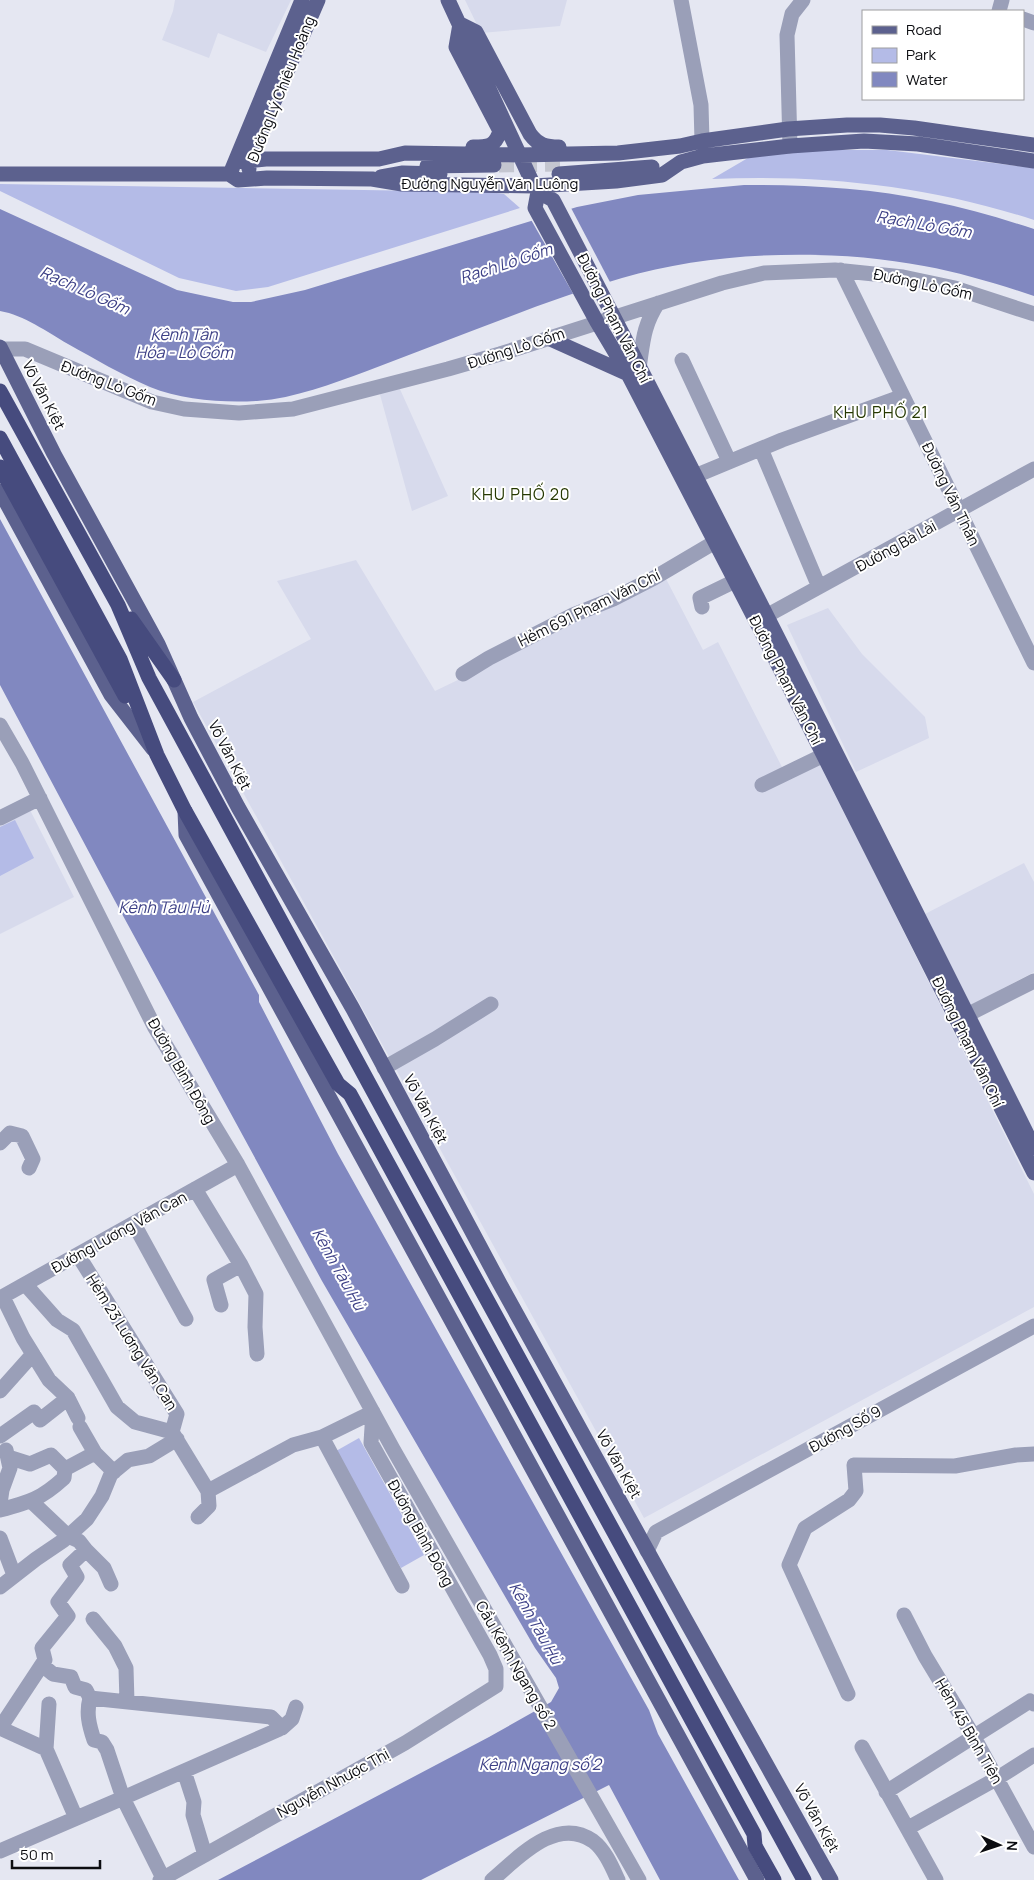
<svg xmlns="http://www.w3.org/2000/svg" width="1034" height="1880" font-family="Manrope,sans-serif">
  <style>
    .built { fill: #d7daec }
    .green { fill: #b4bbe7 }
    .water { fill: #8188c0 }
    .pier { fill: #e5e7f2 }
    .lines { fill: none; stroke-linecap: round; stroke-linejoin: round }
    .major-tunnel { stroke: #c4c6d0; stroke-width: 15; stroke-dasharray: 15 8; stroke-linecap: butt }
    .minor { stroke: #9a9fb8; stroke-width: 15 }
    .major { stroke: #5c618e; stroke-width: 15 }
    .highway { stroke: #464b7e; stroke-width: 15 }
    .labels { text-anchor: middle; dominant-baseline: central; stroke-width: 4; stroke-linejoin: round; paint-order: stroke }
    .street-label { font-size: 15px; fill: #0c0d11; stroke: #fff }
    .water-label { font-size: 16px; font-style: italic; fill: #3d4086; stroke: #fff }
    .neighbourhood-label { font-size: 16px; letter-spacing: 1px; fill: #253801; stroke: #fff }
  </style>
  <rect width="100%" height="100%" fill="#e5e7f2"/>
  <path class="built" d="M 175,0 L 291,0 L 266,52 L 218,33 L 209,58 L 162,40 L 173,11 Z
    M 465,0 L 567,0 L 560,26 L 481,33 Z
    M 399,387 L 448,496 L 412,511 L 379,391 Z
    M 356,560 L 435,691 L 529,646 L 665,577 L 703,650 L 718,642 L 783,769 L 815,753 L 1034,1194 L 1034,1307 L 644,1518 L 193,702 L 311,639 L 277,581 Z
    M 828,608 L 862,654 L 925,717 L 929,738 L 856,772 L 787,625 Z
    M 29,808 L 74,897 L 0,934 L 0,823 Z
    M 1024,863 L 1034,882 L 1034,972 L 971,1005 L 925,914 Z"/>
  <path class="green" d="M 821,150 L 887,150 L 1034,168 L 1034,220 C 930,186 822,174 712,179 L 753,155 Z
    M 0,184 L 489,192 L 504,194 L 520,208 L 268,287 L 236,291 L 179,278 L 0,191 Z
    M 15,820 L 34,858 L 0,876 L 0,827 Z
    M 359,1438 L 424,1555 L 401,1568 L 336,1451 Z"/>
  <path class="water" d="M 744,185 C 806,185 870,188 931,201 C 966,208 1000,218 1034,229 L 1034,296 C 998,284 962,273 924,266 C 832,248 713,251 622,278 C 570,293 519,313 469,332 C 435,345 401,358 367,371 C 331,384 296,398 257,401 C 223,403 182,400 150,387 C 122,375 95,359 68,344 C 47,332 24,315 0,311 L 0,209 L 177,290 L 233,302 L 251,302 L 305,290 L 577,207 L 638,195 Z
    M 0,519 L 259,995 L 259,1002 L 338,1154 L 649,1710 L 658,1734 L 739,1880 L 660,1880 L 609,1785 L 421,1880 L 218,1880 L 489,1737 L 551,1702 L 559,1688 L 556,1678 L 535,1648 L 322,1281 L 115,901 L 0,685 Z"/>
  <path class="pier" d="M 570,206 L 611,284 L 575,297 L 530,218 Z"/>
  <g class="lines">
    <path class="major-tunnel" d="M 499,165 L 560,164"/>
    <path class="minor" d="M 681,0 L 701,105 L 702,141
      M 999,11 L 1002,0
      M 1023,19 L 1034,23
      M 790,146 L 787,35 L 792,14 L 803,0
      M 841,270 L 1034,663
      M 1,349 L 25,349 L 152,402 L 184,409 L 239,413 L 293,409 L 448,369 L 500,354 L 722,283 L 764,273 L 835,270 L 903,277 L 955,288 L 1034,314
      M 682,360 L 729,461
      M 639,368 C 643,342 643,326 658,303
      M 761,449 L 819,587
      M 695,476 L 782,440 L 903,396
      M 702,607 L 700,598 L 735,581
      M 757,621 L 1034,469
      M 463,674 L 489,658 L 573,615 L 613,599 L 654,578 L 715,542
      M 0,725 L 22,763 L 154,1026 L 238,1165 L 393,1449 L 639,1880
      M 762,785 L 824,755
      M 0,818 L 40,798
      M 957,1020 L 1034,981
      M 384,1068 L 435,1039 L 491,1004
      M 0,1143 L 10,1133 L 22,1136 L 33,1159 L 29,1168
      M 195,1189 L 241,1265 L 256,1294 L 255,1327 L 257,1354
      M 134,1224 L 186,1319
      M 78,1255 L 177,1414 L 172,1432
      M 25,1284 L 57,1320 L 73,1330 L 117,1407 L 135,1422 L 172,1432
      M 3,1297 L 23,1338 L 49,1380 L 68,1398 L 78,1418
      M 0,1298 L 238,1165
      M 221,1305 L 214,1280 L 241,1265
      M 0,1391 L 33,1354
      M 80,1427 L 95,1453 L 114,1472
      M 172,1432 L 208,1491 L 209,1506 L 198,1517
      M 0,1436 L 34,1412 L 40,1420 L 68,1398
      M 322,1437 L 402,1586
      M 8,1457 L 30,1464 L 51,1455 L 65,1469
      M 32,1502 L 68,1536 L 79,1541 L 86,1550 L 70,1565 L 77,1577 L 58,1602 L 68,1616 L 42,1648 L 45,1660 L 0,1728 L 46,1749
      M 0,1504 L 2,1490 L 10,1468 L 6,1450
      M 0,1510 C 30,1502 41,1499 64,1478 L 65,1469 L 95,1453
      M 0,1538 L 14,1575
      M 86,1550 L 104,1568 L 111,1584
      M 647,1551 L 656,1532 L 1034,1326
      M 0,1587 L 36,1559 L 64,1540 L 87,1519 L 102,1496 L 111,1474 L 128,1460 L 149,1456 L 177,1439
      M 904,1615 L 925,1656 L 974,1737 L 1034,1847
      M 93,1619 L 115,1646 L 126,1668 L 127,1702
      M 42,1665 L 53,1674 L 71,1677 L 75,1687 L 86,1690 L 90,1698 L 271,1717 L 282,1728
      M 848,1694 L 789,1565 L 805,1528 L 849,1500 L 856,1491 L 854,1465 L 955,1466 L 1016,1455 L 1034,1454
      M 49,1704 L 46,1749 L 76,1818
      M 862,1747 L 936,1880
      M 886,1792 L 1030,1701 L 1034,1704
      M 908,1828 L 996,1779 L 1034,1755
      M 0,1851 L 123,1798 L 107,1750 L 102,1742 L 94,1740 C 89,1725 86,1713 90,1698
      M 205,1855 L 193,1815 L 194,1802 L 184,1771 L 282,1728 L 292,1719 L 296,1707
      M 163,1878 L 123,1798 L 184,1771
      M 160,1880 L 405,1743 L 496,1686 L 496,1669 L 490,1655 L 371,1443 L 373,1412 L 322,1437 L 293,1445 L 208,1491
      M 492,1880 C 517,1859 556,1815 593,1841 C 605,1850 612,1867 618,1880"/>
    <path class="major" d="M 448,0 L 534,186 L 538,192 L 553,200 C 717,514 876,831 1034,1148
      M 473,147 C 488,147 495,147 500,131 L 456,47 L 460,24 L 476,32 L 530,134 C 538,145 546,147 559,147
      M 235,162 L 266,159 L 379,159 L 405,153 L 519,155 L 618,153 L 680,146 L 702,141 L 788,129 L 847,125 L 880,125 L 914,128 L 1034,145
      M 427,166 L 494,165
      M 232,169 L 302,0
      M 249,169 L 248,162 L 318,0
      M 0,174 L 229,174 L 238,180 L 267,178 L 372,179 L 402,184 L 534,186 L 616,181 L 662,175 L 681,162 L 703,156 L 790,146 L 864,141 L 918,144 L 1034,161
      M 559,174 L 652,167
      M 381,177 L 403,173 L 440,174
      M 538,192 L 535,208 L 597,322 L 628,374 L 756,621 L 1034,1173
      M 548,338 L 628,374
      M 0,347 L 54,454 L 158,644 L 191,718 L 238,807 L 353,1009 L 500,1284 L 685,1619 L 831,1880
      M 0,491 L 111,695 L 153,749
      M 185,811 L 186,835 L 757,1880"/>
    <path class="highway" d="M 0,391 L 118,605 L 149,678 L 404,1148 L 804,1880
      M 0,438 L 120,659 L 157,755 L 185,811 L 338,1084 L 350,1094 L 754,1834 L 755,1846 L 774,1880
      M 0,467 L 125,696
      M 131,619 L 174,680"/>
  </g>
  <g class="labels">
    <g class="street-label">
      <text transform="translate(281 89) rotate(-68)">Đường Lý Chiêu Hoàng</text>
      <text x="490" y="183">Đường Nguyễn Văn Luông</text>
      <text transform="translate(923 284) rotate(12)">Đường Lò Gốm</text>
      <text transform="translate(614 318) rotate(63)">Đường Phạm Văn Chí</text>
      <text transform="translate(516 348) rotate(-18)">Đường Lò Gốm</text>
      <text transform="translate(109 383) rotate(21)">Đường Lò Gốm</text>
      <text transform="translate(44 395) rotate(63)">Võ Văn Kiệt</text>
      <text transform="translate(951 494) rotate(64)">Đường Văn Thân</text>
      <text transform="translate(896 546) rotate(-29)">Đường Bà Lài</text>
      <text transform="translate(589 608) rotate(-26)">Hẻm 691 Phạm Văn Chí</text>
      <text transform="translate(786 680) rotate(63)">Đường Phạm Văn Chí</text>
      <text transform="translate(230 755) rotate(63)">Võ Văn Kiệt</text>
      <text transform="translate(968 1042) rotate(64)">Đường Phạm Văn Chí</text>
      <text transform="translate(182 1071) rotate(60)">Đường Bình Đông</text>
      <text transform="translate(426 1109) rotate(62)">Võ Văn Kiệt</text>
      <text transform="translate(119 1232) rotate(-29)">Đường Lương Văn Can</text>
      <text transform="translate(132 1342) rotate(58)">Hẻm 23 Lương Văn Can</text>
      <text transform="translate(845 1429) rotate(-29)">Đường Số 9</text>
      <text transform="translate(619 1464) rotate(61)">Võ Văn Kiệt</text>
      <text transform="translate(421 1533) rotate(61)">Đường Bình Đông</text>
      <text transform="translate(516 1665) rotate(60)">Cầu Kênh Ngang số 2</text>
      <text transform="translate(969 1731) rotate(60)">Hẻm 45 Bình Tiên</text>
      <text transform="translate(333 1783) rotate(-29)">Nguyễn Nhược Thị</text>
      <text transform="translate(817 1818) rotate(61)">Võ Văn Kiệt</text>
    </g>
    <g class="water-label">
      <text transform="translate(924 224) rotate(10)">Rạch Lò Gốm</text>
      <text transform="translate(506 263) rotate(-18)">Rạch Lò Gốm</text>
      <text transform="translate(85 290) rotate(24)">Rạch Lò Gốm</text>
      <text x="184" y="334">Kênh Tân<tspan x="184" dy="18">Hóa - Lò Gốm</tspan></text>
      <text x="164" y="907">Kênh Tàu Hủ</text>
      <text transform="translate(339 1269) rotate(61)">Kênh Tàu Hủ</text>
      <text transform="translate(536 1623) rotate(61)">Kênh Tàu Hủ</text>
      <text x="540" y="1764">Kênh Ngang số 2</text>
    </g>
    <g class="neighbourhood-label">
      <text x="881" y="412">KHU PHỐ 21</text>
      <text x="521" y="494">KHU PHỐ 20</text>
    </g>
  </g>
  <rect x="862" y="10" width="162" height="90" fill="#ffffff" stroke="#9e9ea0"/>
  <rect x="872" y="26" width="25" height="8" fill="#5c618e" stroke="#9e9ea0"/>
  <text x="906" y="35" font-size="15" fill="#0c0d11">Road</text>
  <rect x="872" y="48" width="25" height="15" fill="#b4bbe7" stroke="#9e9ea0"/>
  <text x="906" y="60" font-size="15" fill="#0c0d11">Park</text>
  <rect x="872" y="72" width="25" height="15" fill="#8188c0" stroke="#9e9ea0"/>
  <text x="906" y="85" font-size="15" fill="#0c0d11">Water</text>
  <g transform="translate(999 1845) rotate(93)" stroke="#ffffff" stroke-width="4" paint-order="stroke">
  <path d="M0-4L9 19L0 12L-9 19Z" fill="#0c0d11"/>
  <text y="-8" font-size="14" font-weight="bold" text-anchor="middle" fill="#0c0d11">N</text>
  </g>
  <path d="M12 1860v8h88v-8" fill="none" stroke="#0c0d11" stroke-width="2.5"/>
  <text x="20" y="1860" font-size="15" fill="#0c0d11" stroke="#ffffff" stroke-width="4" paint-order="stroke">50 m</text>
</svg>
